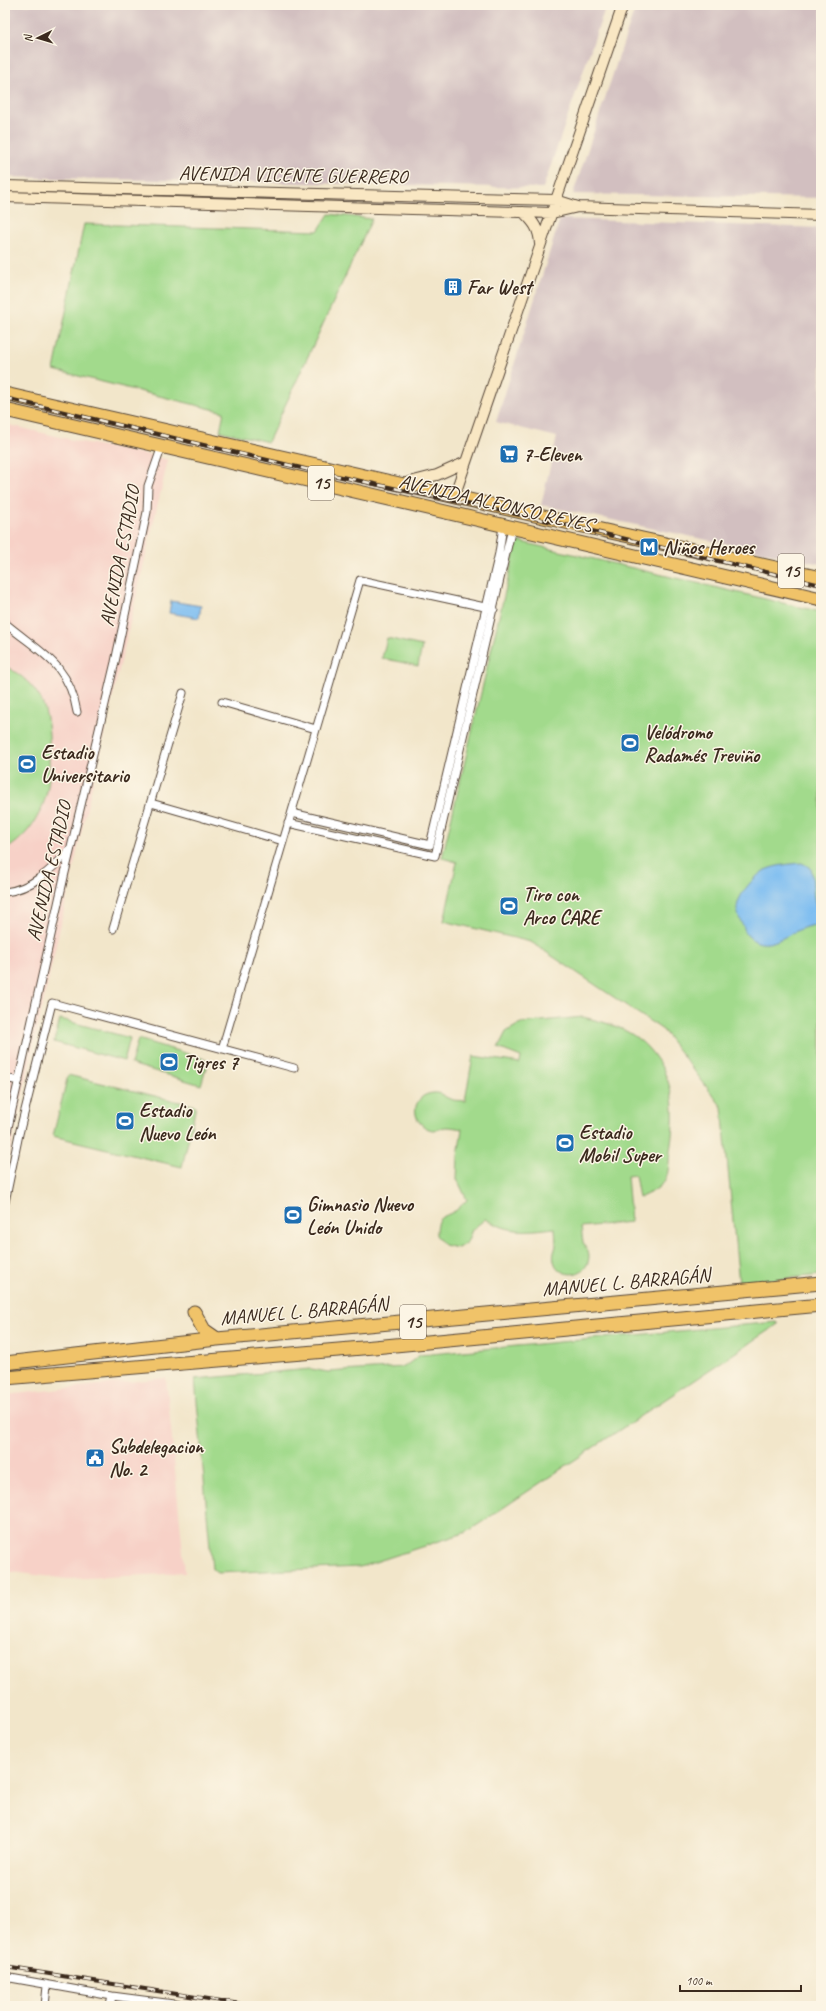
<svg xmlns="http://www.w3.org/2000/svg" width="826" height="2011" font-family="Caveat,sans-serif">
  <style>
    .built { fill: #f7d1c7 }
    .industrial { fill: #d2bfc0 }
    .green { fill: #a2da8c; stroke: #6e8255 }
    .water { fill: #7dbdf1; stroke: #5c7488 }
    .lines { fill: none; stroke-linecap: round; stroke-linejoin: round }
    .street-casing { stroke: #564638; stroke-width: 9 }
    .secondary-casing { stroke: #564638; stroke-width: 12 }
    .highway-casing { stroke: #564638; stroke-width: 15 }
    .street { stroke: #fff; stroke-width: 7 }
    .secondary { stroke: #f9e7c3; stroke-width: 10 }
    .highway { stroke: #f0c369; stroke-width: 13 }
    .rail-casing { stroke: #3b2a1e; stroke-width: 4 }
    .rail { stroke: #fcf5e5; stroke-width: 2.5; stroke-dasharray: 8; stroke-linecap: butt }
    .labels { text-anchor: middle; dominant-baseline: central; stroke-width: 3; stroke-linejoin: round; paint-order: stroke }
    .shield { fill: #fcf5e5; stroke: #75675a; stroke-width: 1 }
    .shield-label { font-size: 19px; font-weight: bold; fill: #3b2a1e }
    .street-label { font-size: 20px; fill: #3b2a1e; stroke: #fcf5e5 }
    .poi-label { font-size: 20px; font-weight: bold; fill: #3b2a1e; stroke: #fcf5e5; text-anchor: start }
  </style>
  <rect width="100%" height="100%" fill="#fcf5e5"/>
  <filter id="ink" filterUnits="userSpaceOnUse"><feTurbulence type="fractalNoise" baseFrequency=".025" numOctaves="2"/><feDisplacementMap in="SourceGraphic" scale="8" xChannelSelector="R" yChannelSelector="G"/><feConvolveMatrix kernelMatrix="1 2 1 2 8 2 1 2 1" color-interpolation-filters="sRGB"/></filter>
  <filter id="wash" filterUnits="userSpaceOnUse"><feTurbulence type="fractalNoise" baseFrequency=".012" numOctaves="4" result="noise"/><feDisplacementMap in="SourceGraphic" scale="16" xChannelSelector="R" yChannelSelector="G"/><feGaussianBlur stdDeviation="0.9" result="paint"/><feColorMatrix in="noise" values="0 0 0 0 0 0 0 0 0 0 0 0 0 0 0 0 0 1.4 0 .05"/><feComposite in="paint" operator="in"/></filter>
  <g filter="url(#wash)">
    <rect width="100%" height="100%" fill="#f2e6ca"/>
    <path class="built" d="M 5,424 L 81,442 L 150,455 L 168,460 L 87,807 L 5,1173 Z
      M 166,1378 L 185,1573 L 67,1579 L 5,1571 L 5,1395 Z"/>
    <path class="industrial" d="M 5,5 L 606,5 L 543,188 L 5,177 Z
      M 636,5 L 821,5 L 821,198 L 573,194 Z
      M 560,219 L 821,228 L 821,564 L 541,505 L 557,437 L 496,422 Z"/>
    <path class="green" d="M 329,214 L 372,219 L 268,442 L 220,431 L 224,412 L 54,370 L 84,224 L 318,231 Z
      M 517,541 L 821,612 L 821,1275 L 739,1283 L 722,1107 L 663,1030 L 531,942 L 444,921 L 457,862 L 442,858 Z
      M 387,638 L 422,646 L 418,666 L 382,658 Z
      M 5,666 C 21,674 36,687 43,704 C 49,720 50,739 49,756 C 49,765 50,777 48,786 C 44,812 28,837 5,850 Z
      M 583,1017 C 607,1023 630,1028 648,1048 C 676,1079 676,1112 670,1151 C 669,1159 669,1171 666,1178 C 661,1189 649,1193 639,1198 L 635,1175 L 627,1176 L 631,1222 L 581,1227 C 582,1231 582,1238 583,1242 C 586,1249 591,1253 588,1262 C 583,1278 558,1278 554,1261 C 552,1253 556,1250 556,1244 C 556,1239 555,1233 555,1228 C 525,1231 512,1234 485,1219 L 472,1230 L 467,1242 L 458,1248 L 444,1245 L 436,1235 C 436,1215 441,1219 455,1211 C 459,1209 463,1203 467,1200 L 457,1179 L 458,1156 L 462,1129 C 457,1128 451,1127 447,1127 C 440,1127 436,1132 429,1129 C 410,1122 411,1095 433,1093 C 441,1092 444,1097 450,1099 C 454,1101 460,1100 465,1101 L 473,1056 L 520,1063 L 521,1057 L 498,1048 L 506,1032 L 521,1023 Z
      M 60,1019 L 130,1038 L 124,1061 L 54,1042 Z
      M 138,1039 L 208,1060 L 201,1085 L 131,1064 Z
      M 68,1075 L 196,1106 L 182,1167 L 53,1136 Z
      M 776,1322 L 778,1324 L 467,1532 L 360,1567 L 217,1573 L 212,1569 L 195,1379 L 311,1369 L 328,1372 L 404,1367 L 420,1355 Z"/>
    <path class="water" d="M 171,601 L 201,606 L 199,618 L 169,613 Z
      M 802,863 L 811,868 C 814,880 812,892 815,903 C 818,914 821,912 821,926 C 796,920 771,960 747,935 C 745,932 744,927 742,924 C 740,920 737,914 737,909 C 737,895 754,877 765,870 C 776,865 790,864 802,863 Z"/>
  </g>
  <g filter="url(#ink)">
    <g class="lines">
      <g class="street-casing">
        <path id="street" d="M 5,623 C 39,652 69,663 77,712
          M 222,702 L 316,729
          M 151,803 L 283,841
          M 292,813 L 430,845 L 499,553 L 503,526
          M 288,823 L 435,856 L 512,528
          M 5,892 C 32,889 52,869 70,850
          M 113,929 L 183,693
          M 222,1049 L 360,580 L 494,609
          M 5,1078 L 19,1081
          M 5,1141 L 64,877 L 115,662 L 147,512 L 148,486 L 162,446
          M 5,1202 L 19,1134 L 52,1003 L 294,1068
          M 5,1977 L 112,1996 L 189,2006
          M 45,2006 L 47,1986
          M 110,2006 L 112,1996"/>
      </g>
      <g class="secondary-casing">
        <path id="secondary" d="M 5,186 L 556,200 L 578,207
          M 5,197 L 552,213 L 578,207 L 821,215
          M 523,212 C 534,222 539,229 540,244
          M 402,484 L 437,475 L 466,462
          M 454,497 L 623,5"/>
      </g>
      <g class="highway-casing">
        <path id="highway" d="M 5,394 L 583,526 L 821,578
          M 5,410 L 821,599
          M 194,1312 L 204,1330 L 217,1339
          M 5,1363 L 217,1339 L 821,1283
          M 5,1378 L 374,1347 L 821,1305"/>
      </g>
      <use href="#street" class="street"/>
      <use href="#secondary" class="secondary"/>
      <use href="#highway" class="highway"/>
      <g class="rail-casing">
        <path id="rail" d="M 5,398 L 314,471 L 571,526 L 821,585
          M 5,1967 L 253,2006"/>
      </g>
      <use href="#rail" class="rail"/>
    </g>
  </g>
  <defs>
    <g id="building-square" transform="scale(1)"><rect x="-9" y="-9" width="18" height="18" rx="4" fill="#1f6fb2" stroke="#fcf5e5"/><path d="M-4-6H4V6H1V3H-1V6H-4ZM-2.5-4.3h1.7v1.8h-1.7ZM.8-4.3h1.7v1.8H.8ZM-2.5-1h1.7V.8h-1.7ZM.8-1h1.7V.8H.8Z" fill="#fff"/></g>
    <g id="supermarket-square" transform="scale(1)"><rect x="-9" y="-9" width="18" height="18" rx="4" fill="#1f6fb2" stroke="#fcf5e5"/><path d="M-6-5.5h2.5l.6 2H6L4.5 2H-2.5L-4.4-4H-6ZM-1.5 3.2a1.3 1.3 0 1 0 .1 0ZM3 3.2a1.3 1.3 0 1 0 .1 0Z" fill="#fff"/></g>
    <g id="metro-square" transform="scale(1)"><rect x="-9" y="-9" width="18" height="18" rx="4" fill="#1f6fb2" stroke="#fcf5e5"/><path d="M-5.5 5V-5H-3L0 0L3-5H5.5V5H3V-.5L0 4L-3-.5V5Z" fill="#fff"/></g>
    <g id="stadium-square" transform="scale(1)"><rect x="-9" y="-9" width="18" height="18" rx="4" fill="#1f6fb2" stroke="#fcf5e5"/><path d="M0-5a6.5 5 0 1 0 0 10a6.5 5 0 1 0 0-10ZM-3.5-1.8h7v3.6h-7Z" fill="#fff"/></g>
    <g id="civic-square" transform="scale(1)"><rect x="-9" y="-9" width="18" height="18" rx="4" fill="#1f6fb2" stroke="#fcf5e5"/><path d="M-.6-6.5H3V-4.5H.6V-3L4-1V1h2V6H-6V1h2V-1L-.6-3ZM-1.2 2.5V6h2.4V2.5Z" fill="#fff"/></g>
  </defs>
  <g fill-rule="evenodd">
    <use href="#building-square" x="453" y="287"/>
    <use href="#supermarket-square" x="509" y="454"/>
    <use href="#metro-square" x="649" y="547"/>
    <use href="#stadium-square" x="630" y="743"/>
    <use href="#stadium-square" x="27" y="764"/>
    <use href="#stadium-square" x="509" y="906"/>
    <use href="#stadium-square" x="169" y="1062"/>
    <use href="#stadium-square" x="125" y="1121"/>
    <use href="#stadium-square" x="565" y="1143"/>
    <use href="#stadium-square" x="293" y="1215"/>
    <use href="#civic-square" x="95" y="1458"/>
  </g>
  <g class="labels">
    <g class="shield">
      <rect x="308" y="466" width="26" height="34" rx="3"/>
      <rect x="778" y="554" width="26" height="34" rx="3"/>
      <rect x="400" y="1305" width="26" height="34" rx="3"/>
    </g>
    <g class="shield-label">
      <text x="321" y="483">15</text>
      <text x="791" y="571">15</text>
      <text x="413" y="1322">15</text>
    </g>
    <g class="street-label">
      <text transform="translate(293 175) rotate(1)">AVENIDA VICENTE GUERRERO</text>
      <text transform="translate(496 503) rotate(13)">AVENIDA ALFONSO REYES</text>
      <text transform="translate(120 556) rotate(-79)">AVENIDA ESTADIO</text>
      <text transform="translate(49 871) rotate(-77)">AVENIDA ESTADIO</text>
      <text transform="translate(626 1282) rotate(-5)">MANUEL L. BARRAGÁN</text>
      <text transform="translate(304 1311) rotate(-5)">MANUEL L. BARRAGÁN</text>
    </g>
    <g class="poi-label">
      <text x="467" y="287">Far West</text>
      <text x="523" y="454">7-Eleven</text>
      <text x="663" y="547">Niños Heroes</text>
      <text x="644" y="732">Velódromo<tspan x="644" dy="23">Radamés Treviño</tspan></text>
      <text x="41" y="752">Estadio<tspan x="41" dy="23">Universitario</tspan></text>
      <text x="523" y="894">Tiro con<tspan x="523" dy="23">Arco CARE</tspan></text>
      <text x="183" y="1062">Tigres 7</text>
      <text x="139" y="1110">Estadio<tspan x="139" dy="23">Nuevo León</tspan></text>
      <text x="579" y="1132">Estadio<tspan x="579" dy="23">Mobil Super</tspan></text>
      <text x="307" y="1204">Gimnasio Nuevo<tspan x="307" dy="23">León Unido</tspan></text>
      <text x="109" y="1446">Subdelegacion<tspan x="109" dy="23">No. 2</tspan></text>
    </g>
  </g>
  <rect width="826" height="2011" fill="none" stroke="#fcf5e5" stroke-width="20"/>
  <g transform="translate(38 38) rotate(265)" stroke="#fcf5e5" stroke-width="3" paint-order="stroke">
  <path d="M0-3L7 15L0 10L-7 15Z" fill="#3b2a1e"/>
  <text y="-6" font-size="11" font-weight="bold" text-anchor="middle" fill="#3b2a1e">N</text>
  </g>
  <path d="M680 1985v6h121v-6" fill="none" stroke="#3b2a1e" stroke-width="2"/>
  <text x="686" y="1985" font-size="12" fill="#3b2a1e" stroke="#fcf5e5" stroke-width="3" paint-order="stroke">100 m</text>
</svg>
